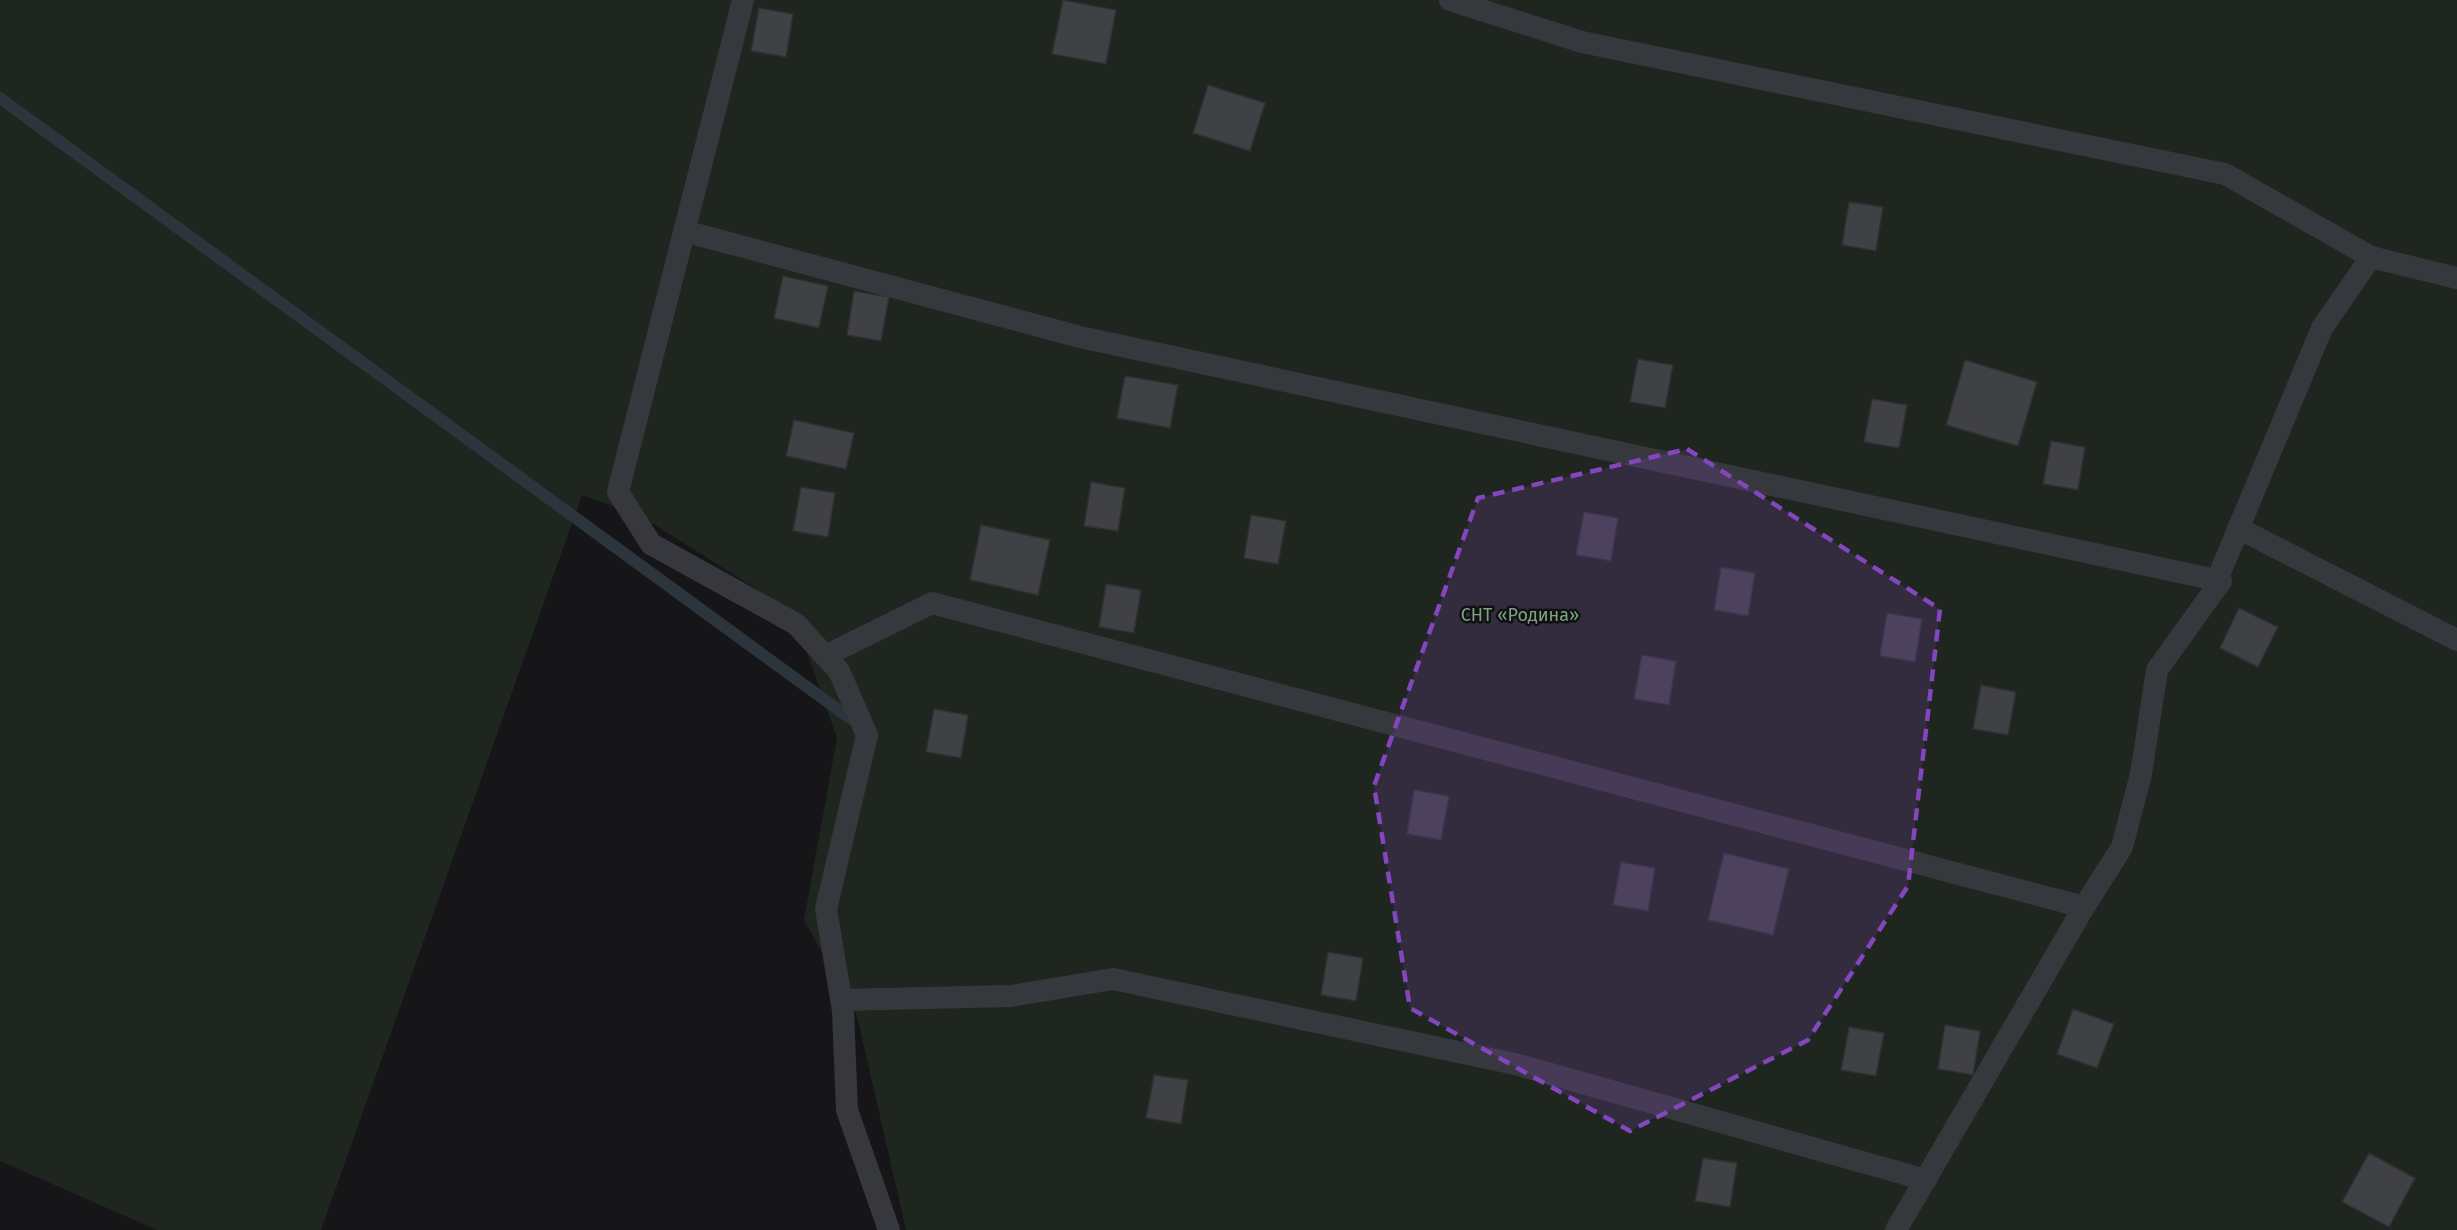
<svg xmlns="http://www.w3.org/2000/svg" width="2457" height="1230" font-family="'Fira Sans',sans-serif">
  <style>
    .green { fill: #1e261f }
    .lines { fill: none; stroke-linecap: round; stroke-linejoin: round }
    .stream { stroke: #2c353c; stroke-width: 12 }
    .building { fill: #404145; stroke: #303034; stroke-width: 1.5 }
    .lane { stroke: #37383d; stroke-width: 22 }
    .marked { fill: #8446be; fill-opacity: 0.2; stroke: #8446be; stroke-width: 4.5; stroke-dasharray: 12 8; stroke-linejoin: round }
    .labels { text-anchor: middle; dominant-baseline: central; stroke-width: 5; stroke-linejoin: round; paint-order: stroke }
    .park-label { font-size: 18px; fill: #7fa381; stroke: #111113 }
  </style>
  <rect width="100%" height="100%" fill="#161618"/>
  <path class="green" d="M 0,0 L 2457,0 L 2457,1230 L 906,1230 L 857,1016 L 804,920 L 837,738 L 793,612 L 641,516 L 582,495 L 321,1230 L 157,1230 L 0,1161 Z"/>
  <g class="lines">
    <path class="stream" d="M 0,98 L 851,719"/>
  </g>
  <path class="building" d="M 1063,0 L 1116,10 L 1106,64 L 1052,54 Z
    M 759,8 L 793,14 L 786,57 L 751,51 Z
    M 1208,85 L 1265,103 L 1250,151 L 1193,133 Z
    M 1849,202 L 1883,207 L 1876,251 L 1842,245 Z
    M 783,276 L 828,286 L 819,328 L 774,318 Z
    M 854,291 L 889,297 L 881,341 L 847,335 Z
    M 1638,359 L 1673,365 L 1665,408 L 1630,402 Z
    M 1965,360 L 2037,382 L 2018,446 L 1946,425 Z
    M 1125,376 L 1178,385 L 1170,428 L 1117,418 Z
    M 1872,399 L 1907,405 L 1899,448 L 1864,442 Z
    M 794,420 L 854,433 L 846,469 L 786,456 Z
    M 2051,441 L 2085,447 L 2078,490 L 2043,484 Z
    M 1091,482 L 1125,488 L 1118,531 L 1084,526 Z
    M 801,487 L 835,493 L 828,537 L 793,531 Z
    M 1584,512 L 1618,518 L 1611,561 L 1576,555 Z
    M 1251,515 L 1286,521 L 1278,564 L 1244,558 Z
    M 981,525 L 1050,540 L 1038,595 L 970,580 Z
    M 1721,567 L 1755,573 L 1748,616 L 1714,610 Z
    M 1106,584 L 1141,590 L 1134,633 L 1099,627 Z
    M 2239,608 L 2278,627 L 2258,667 L 2220,648 Z
    M 1887,613 L 1922,619 L 1915,662 L 1880,656 Z
    M 1642,655 L 1676,661 L 1669,705 L 1634,699 Z
    M 1981,685 L 2016,692 L 2008,735 L 1973,729 Z
    M 934,709 L 968,715 L 961,758 L 926,752 Z
    M 1414,790 L 1449,796 L 1441,840 L 1407,834 Z
    M 1724,853 L 1789,869 L 1773,935 L 1708,920 Z
    M 1621,862 L 1655,868 L 1648,911 L 1613,905 Z
    M 1328,952 L 1363,958 L 1356,1001 L 1321,995 Z
    M 2073,1009 L 2114,1024 L 2097,1068 L 2057,1054 Z
    M 1945,1025 L 1980,1031 L 1973,1075 L 1938,1069 Z
    M 1849,1027 L 1884,1033 L 1876,1076 L 1841,1070 Z
    M 1154,1075 L 1188,1080 L 1181,1124 L 1146,1118 Z
    M 2369,1153 L 2415,1178 L 2389,1227 L 2342,1202 Z
    M 1703,1158 L 1737,1163 L 1730,1207 L 1695,1201 Z"/>
  <g class="lines">
    <path class="lane" d="M 743,0 L 618,492 L 651,544 L 796,624 L 839,671 L 867,735 L 826,909 L 843,1011 L 847,1110 L 889,1230
      M 1450,0 L 1582,42 L 2225,174 L 2371,257 L 2457,278
      M 684,231 L 1080,337 L 2221,581 L 2219,575 L 2322,328 L 2371,257
      M 2238,528 L 2457,640
      M 825,656 L 932,603 L 2084,907
      M 841,1000 L 1011,996 L 1113,979 L 1515,1064 L 1926,1180
      M 1896,1230 L 2084,907 L 2122,847 L 2141,774 L 2157,670 L 2221,581"/>
  </g>
  <path class="marked" d="M 1687,449 L 1940,609 L 1908,886 L 1808,1040 L 1630,1131 L 1410,1008 L 1374,786 L 1478,498 Z"/>
  <g class="labels">
    <g class="park-label">
      <text x="1520" y="615">СНТ «Родина»</text>
    </g>
  </g>
</svg>
